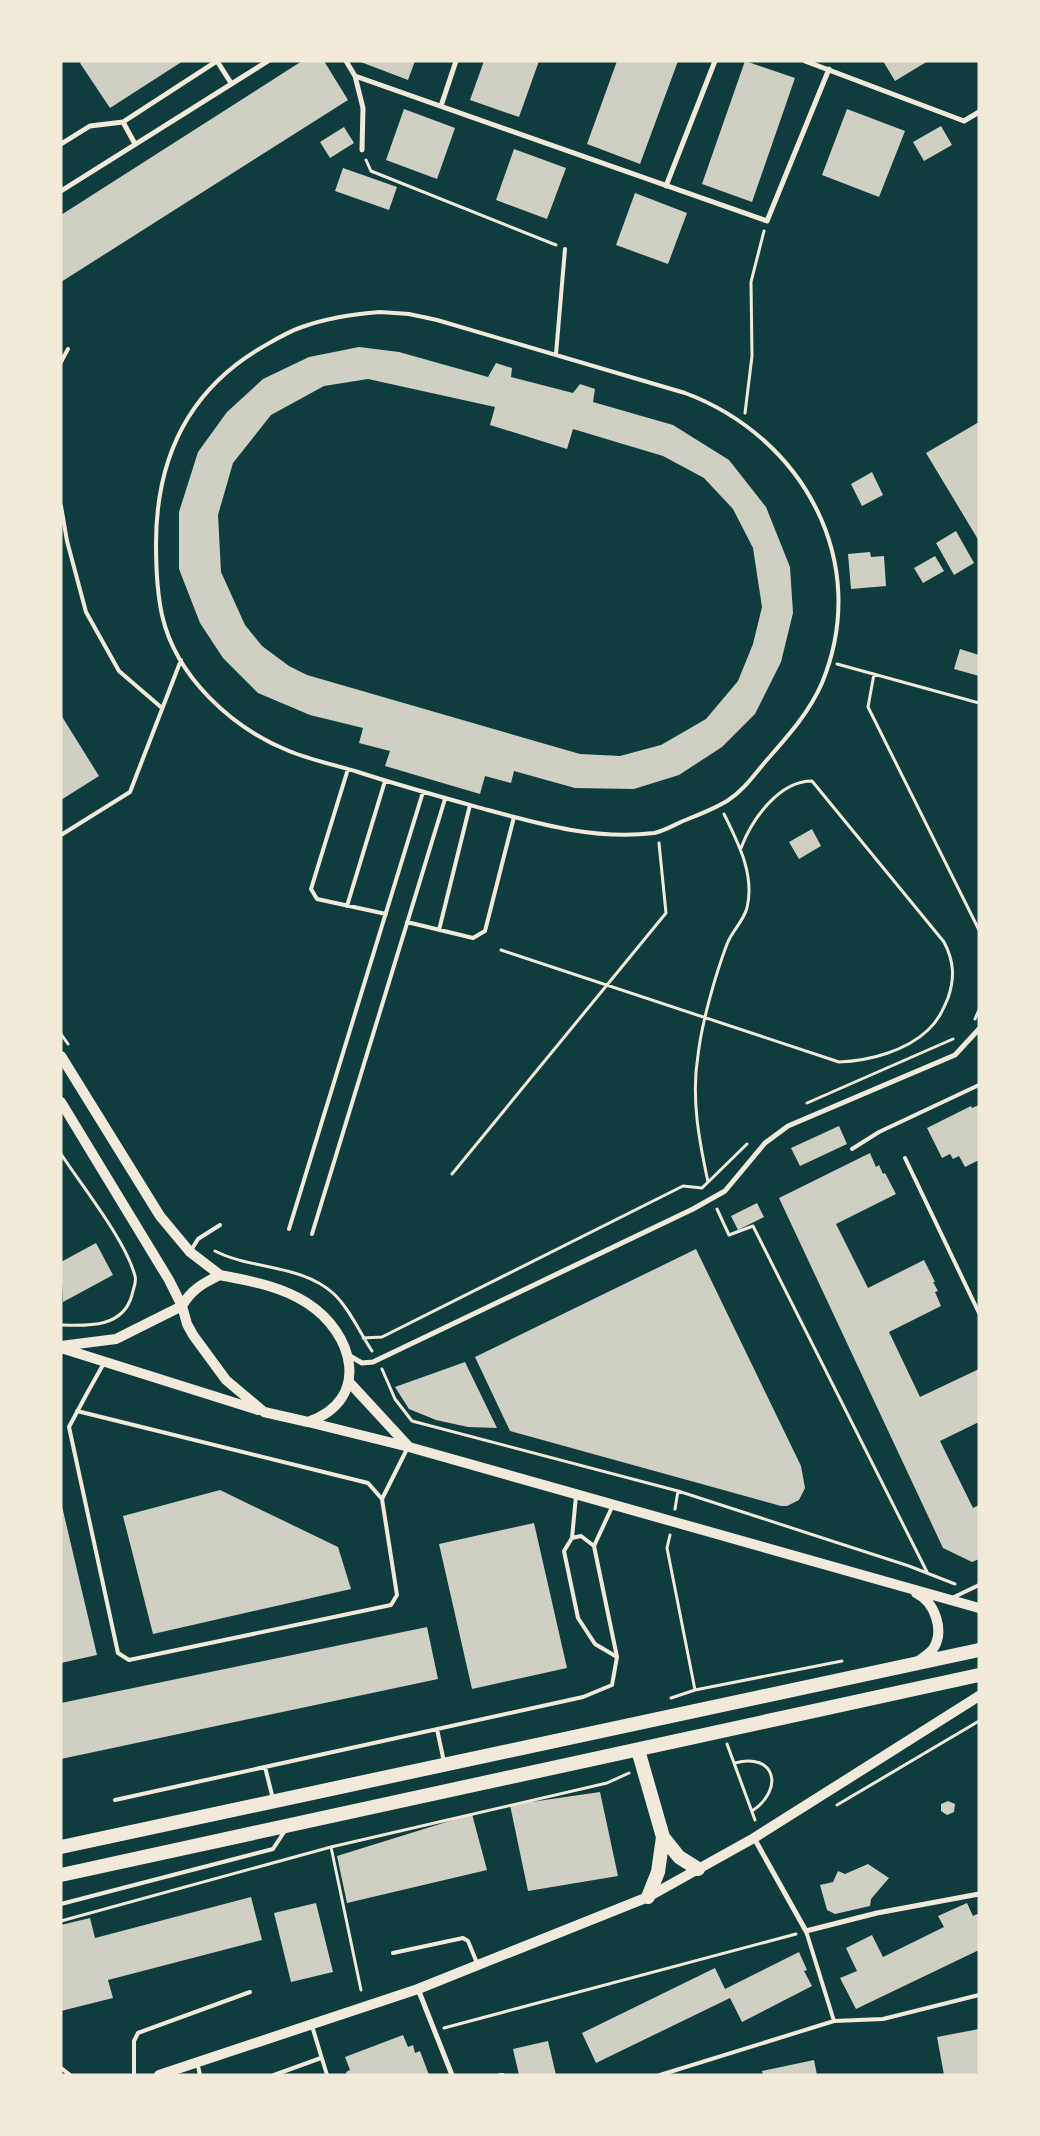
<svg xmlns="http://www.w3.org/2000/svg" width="1040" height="2136" font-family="'Noto Sans',sans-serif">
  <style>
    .building { fill: #cfcfc3; fill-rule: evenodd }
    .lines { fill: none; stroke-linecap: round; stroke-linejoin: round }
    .path { stroke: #f1e9da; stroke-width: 3 }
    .service { stroke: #f1e9da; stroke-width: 4 }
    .minor { stroke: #f1e9da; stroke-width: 5 }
    .secondary { stroke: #f1e9da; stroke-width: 10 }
    .trunk { stroke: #f1e9da; stroke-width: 14 }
  </style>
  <rect width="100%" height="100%" fill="#0f3d3e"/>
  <path class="building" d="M 82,61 L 183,61 L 110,108 L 80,63 Z
    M 302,61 L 324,61 L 348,100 L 61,282 L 61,215 Z
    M 358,61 L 415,61 L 408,80 Z
    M 484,61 L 539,61 L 519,117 L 470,100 Z
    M 617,61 L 678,61 L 640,164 L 587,144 Z
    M 745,61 L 795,78 L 752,202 L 702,184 Z
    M 883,61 L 928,61 L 895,81 Z
    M 404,109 L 455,128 L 437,179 L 386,160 Z
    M 847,109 L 905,131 L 879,197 L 822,175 Z
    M 941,126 L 952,145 L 924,161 L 913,142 Z
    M 344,127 L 354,143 L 330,158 L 320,142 Z
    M 514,149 L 566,168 L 547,219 L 496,200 Z
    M 343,168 L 397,187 L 389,210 L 335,191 Z
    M 635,193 L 687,213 L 668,264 L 616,245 Z
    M 359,347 L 399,352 L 488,377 L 496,363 L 512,368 L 511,377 L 573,393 L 580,384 L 595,389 L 593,402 L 673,425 L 729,460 L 766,507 L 790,567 L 793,613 L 781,662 L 755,714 L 722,747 L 679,775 L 634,789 L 575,788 L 514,771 L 511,783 L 485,776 L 480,794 L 385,766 L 390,751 L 359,743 L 363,728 L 310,715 L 258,693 L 223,658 L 200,623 L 179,569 L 179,512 L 198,452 L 227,412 L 263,379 L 309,357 ZM 368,379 L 495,407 L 490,425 L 567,449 L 573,429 L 663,456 L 704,478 L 733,509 L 753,548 L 762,607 L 753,644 L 738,681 L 706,719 L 661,745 L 620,756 L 580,754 L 307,675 L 289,666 L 262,646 L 245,625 L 221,572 L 218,515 L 233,463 L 271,415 L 324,386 Z
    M 979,422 L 979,541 L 926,453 Z
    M 872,472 L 883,495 L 862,506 L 851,484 Z
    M 956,531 L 974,563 L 954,575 L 936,543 Z
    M 870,552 L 871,557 L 884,556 L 886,586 L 851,589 L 848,554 Z
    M 935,556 L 944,571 L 923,583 L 914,568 Z
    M 960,649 L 979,655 L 979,676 L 954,669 Z
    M 61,715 L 99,776 L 61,800 Z
    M 812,829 L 821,846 L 799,859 L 789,842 Z
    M 979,1105 L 979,1160 L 965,1167 L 959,1156 L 953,1159 L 950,1154 L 942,1158 L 927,1128 L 971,1106 L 972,1108 Z
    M 839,1126 L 847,1144 L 800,1166 L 791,1148 Z
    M 870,1153 L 876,1167 L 879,1165 L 883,1174 L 885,1173 L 896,1194 L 836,1224 L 868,1288 L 924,1260 L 935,1282 L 933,1282 L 938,1291 L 935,1292 L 941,1306 L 889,1332 L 920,1397 L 979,1369 L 979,1422 L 940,1441 L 973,1508 L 979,1505 L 979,1559 L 972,1562 L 943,1548 L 779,1198 Z
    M 757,1203 L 764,1217 L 738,1230 L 731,1216 Z
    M 96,1243 L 113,1275 L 63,1302 L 61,1262 Z
    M 696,1249 L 801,1466 L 805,1488 L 799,1500 L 787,1506 L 781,1506 L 510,1431 L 475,1357 Z
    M 465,1362 L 497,1428 L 468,1427 L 436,1420 L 409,1409 L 395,1387 Z
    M 220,1490 L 338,1547 L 351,1589 L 153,1634 L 123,1516 Z
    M 61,1502 L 97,1655 L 61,1663 Z
    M 534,1523 L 567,1668 L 472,1689 L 439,1544 Z
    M 427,1627 L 438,1679 L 61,1759 L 61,1703 Z
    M 600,1792 L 618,1876 L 528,1891 L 510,1805 Z
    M 948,1801 L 955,1804 L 954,1812 L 947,1815 L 941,1811 L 941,1804 Z
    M 472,1814 L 487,1870 L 347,1903 L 337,1856 Z
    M 868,1864 L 889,1878 L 871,1899 L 870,1906 L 835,1914 L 827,1910 L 820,1885 L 833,1882 L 838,1871 L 845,1874 Z
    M 251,1897 L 262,1940 L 108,1980 L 113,1998 L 61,2011 L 61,1925 L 90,1918 L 95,1938 Z
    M 316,1903 L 333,1972 L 291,1982 L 274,1913 Z
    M 967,1903 L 973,1916 L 977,1914 L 979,1916 L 979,1950 L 856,2009 L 840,1978 L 857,1971 L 846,1948 L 872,1935 L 883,1957 L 944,1927 L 938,1916 Z
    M 799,1952 L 807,1970 L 804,1971 L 812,1986 L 742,2022 L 730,1998 L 596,2063 L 582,2033 L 715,1968 L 725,1989 Z
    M 979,2029 L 979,2075 L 944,2075 L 937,2037 Z
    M 403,2035 L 408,2047 L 413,2045 L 415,2053 L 420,2051 L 429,2075 L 347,2075 L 346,2072 L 350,2070 L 345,2057 Z
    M 548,2041 L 556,2075 L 519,2075 L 513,2049 Z
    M 814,2060 L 817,2075 L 763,2075 L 762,2071 Z"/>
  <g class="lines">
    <path class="path" d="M 366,160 L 371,171 L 556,245
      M 745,413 L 752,356 L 751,282 L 764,231
      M 837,664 L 979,703
      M 874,674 L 868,707 L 979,930
      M 501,950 L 839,1062 C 869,1061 906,1051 928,1030 C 938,1021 943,1010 948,998 C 955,978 954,961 944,942 L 812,781 C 779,781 752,819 741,848
      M 975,1019 L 979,1010
      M 61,1034 L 68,1044
      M 807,1103 L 953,1039
      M 61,1154 C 82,1186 126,1241 135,1276 C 137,1282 133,1289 132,1295 C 123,1328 88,1326 61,1325
      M 452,1174 L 666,913 L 659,843
      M 708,1182 C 699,1140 691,1098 698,1055 C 702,1022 715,976 727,944 C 732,931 743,922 747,908 C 755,874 738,843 724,814
      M 717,1209 L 729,1235 L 753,1226 L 927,1572
      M 215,1251 C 252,1270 302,1264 334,1294 C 349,1308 360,1333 372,1351
      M 363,1338 L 382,1337 L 683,1186 L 702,1188 L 747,1144
      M 382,1369 L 395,1399 L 412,1421 L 678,1491 L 675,1509
      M 678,1491 L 909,1566 L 955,1584
      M 670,1535 L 667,1548 L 695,1690 L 671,1698
      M 695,1690 L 842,1661
      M 727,1744 L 755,1820
      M 735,1763 C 775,1752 785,1789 752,1811
      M 837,1805 L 979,1721
      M 331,1847 L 361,1990
      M 61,1921 L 331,1847 L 607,1783 L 629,1773
      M 444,2028 L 796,1934"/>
    <path class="service" d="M 380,312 L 409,314 L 437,320 L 685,393 C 803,437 872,562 822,683 C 809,713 787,737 766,761 C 754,775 743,791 727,801 C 714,809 698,815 683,821 C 674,825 664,831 654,833 C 597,840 543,825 488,810 C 445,798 401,786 358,772 C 335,765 311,760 289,751 C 232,728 176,677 162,615 C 157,592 156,568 156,544 C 156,460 186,393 259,349 C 273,341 287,332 302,327 C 327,318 354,314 380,312 Z
      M 556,354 L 565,249
      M 61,362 L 68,349
      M 61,506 L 67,541 L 86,612 L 119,671 L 162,708
      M 348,769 L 311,889 L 317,899 L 386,914
      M 61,835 L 130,792 L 181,660
      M 347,906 L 385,781
      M 407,922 L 473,938 L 485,931 L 514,817
      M 439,930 L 470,805
      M 852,1149 L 879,1132 L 979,1085
      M 905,1158 L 979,1313
      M 289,1229 L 423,792
      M 312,1234 L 445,799
      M 190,1252 L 198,1239 L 220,1225
      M 77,1411 L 368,1483 L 382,1499 L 397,1595 L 391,1605 L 129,1660 L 118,1653 L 69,1427 C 80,1406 92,1384 104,1363
      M 382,1499 L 408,1447
      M 572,1538 L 576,1496
      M 594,1546 L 613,1505
      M 952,1598 L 979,1585
      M 437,1729 L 444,1762
      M 265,1767 L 273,1799
      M 115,1800 L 583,1697 L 612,1685 L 617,1657 L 594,1546 L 581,1536 L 572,1538 L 564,1551 L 578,1618 L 595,1644 L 617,1657
      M 61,1904 L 273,1849 L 286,1829
      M 806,1931 L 834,2021
      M 393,1953 L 463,1938 L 468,1941 L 477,1963
      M 312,2026 L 327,2075
      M 197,2062 L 200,2075
      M 61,2068 L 70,2075
      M 134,2075 L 134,2041 L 138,2033 L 250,1992
      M 274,2075 L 321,2058
      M 500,2075 L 503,2075
      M 660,2075 L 834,2021 L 883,2019 L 979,1995"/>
    <path class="minor" d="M 217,61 L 231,83
      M 346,61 L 355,76 L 767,221 L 829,69
      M 805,61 L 964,121 L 979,112
      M 355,76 L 363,108 L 362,150
      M 441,106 L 456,61
      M 123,122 L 135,144
      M 61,144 L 90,126 L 123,122 L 217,61
      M 666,186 L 715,61
      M 61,191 L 268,61
      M 348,1355 L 362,1363 L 373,1362 L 693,1209 L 725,1191 L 765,1143 L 788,1126 L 955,1055 L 979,1029
      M 754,1838 L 806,1931 L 877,1913 L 979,1894
      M 418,1989 L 452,2075"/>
    <path class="secondary" d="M 61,1056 L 160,1216 L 190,1252 L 220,1275
      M 61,1102 L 169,1280 L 182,1306 L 187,1324 L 193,1335 L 226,1380 L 264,1412 L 308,1422 C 372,1400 354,1333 307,1303 C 281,1286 250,1281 220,1275 C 203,1283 191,1290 182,1306 L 116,1339 L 61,1346
      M 61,1348 L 258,1410
      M 349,1382 L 408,1446
      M 308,1422 L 409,1447 L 979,1608
      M 916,1593 C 935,1602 945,1631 933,1649 C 929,1654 922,1658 917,1662
      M 159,2075 L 418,1989 L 648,1897 L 754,1838 L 979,1696"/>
    <path class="trunk" d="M 638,1750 L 663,1837 L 679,1857 L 698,1869
      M 61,1847 L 979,1650
      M 61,1875 L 979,1675
      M 648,1897 L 658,1872 L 663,1837"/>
  </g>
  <rect width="1040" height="2136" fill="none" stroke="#f1e9da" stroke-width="125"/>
</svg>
